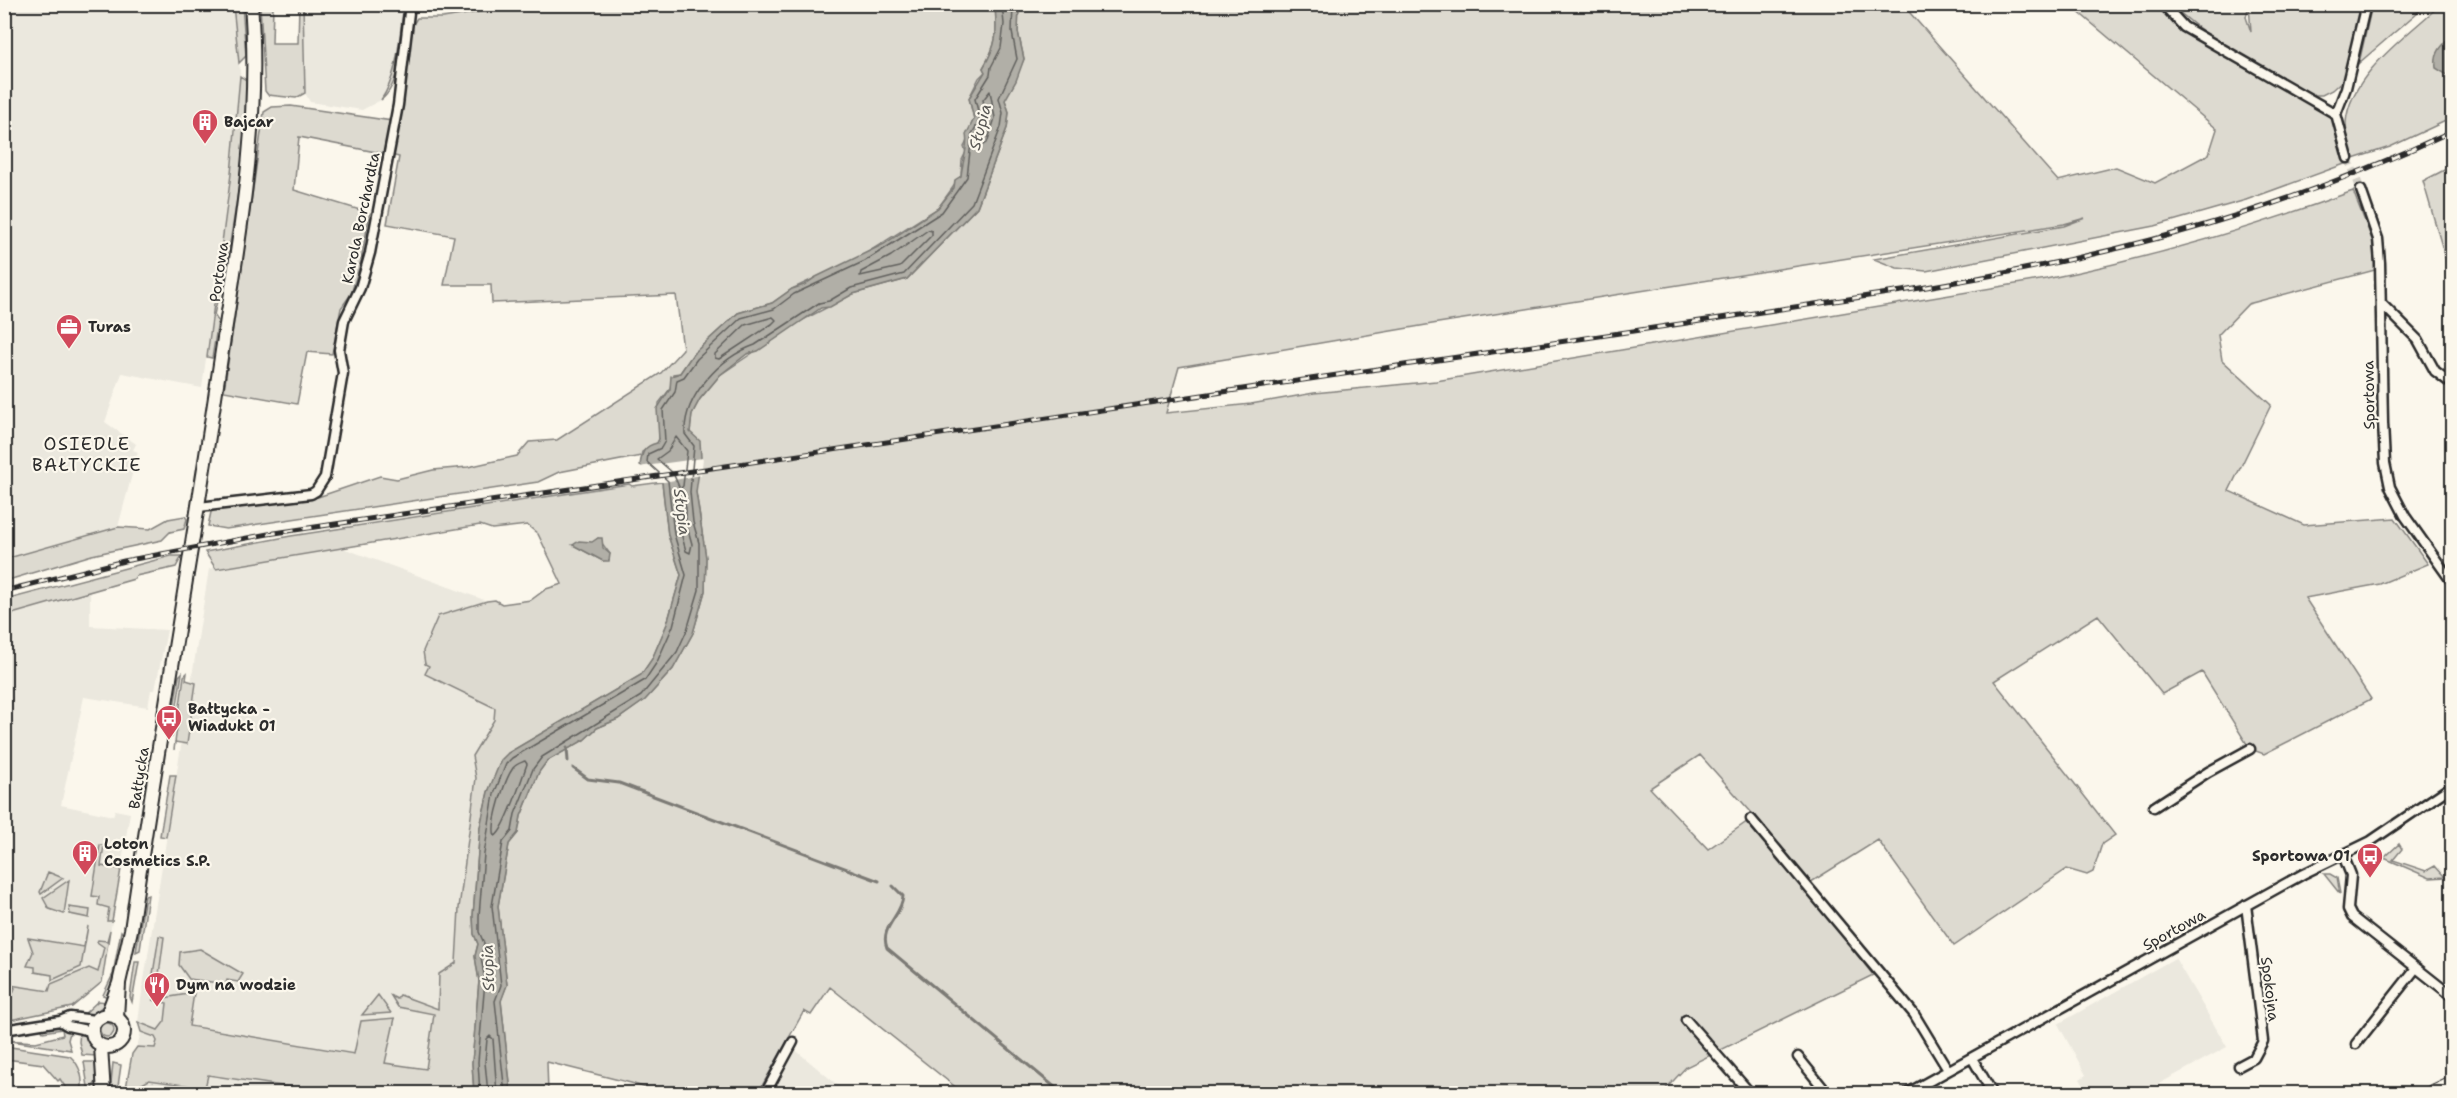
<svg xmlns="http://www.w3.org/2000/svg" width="2457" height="1098" font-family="'Shantell Sans',sans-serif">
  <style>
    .built { fill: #ebe8de }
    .green { fill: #dddad0; stroke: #84827e; stroke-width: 1.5; fill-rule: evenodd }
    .water { fill: #b1afa7; stroke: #7b7a75; stroke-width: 1.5 }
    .pier { fill: #fbf7ec }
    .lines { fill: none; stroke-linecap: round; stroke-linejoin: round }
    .shore { stroke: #61605d; stroke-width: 1.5 }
    .stream { stroke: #7b7a75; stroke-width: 3 }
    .minor-tunnel { stroke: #d1cec5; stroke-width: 8; stroke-dasharray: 8 4; stroke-linecap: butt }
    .minor-casing { stroke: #2b2b2b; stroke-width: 13 }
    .secondary-casing { stroke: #2b2b2b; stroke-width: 16 }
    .minor { stroke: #fbf7ec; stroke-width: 8 }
    .secondary { stroke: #fbf7ec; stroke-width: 12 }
    .rail-casing { stroke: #2b2b2b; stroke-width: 5 }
    .rail { stroke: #fbf7ec; stroke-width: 3; stroke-dasharray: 9; stroke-linecap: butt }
    .labels { text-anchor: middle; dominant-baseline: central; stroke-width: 4.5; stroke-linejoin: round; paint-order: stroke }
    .poi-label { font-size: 15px; font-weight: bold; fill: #2b2b2b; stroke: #fbf7ec; text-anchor: start }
    .street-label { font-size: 15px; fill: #2b2b2b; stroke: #fbf7ec }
    .water-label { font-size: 16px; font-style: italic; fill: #5a5956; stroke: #fbf7ec }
    .quarter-label { font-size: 18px; letter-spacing: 1.5px; fill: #2b2b2b; stroke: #fbf7ec }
  </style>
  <rect width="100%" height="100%" fill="#fbf7ec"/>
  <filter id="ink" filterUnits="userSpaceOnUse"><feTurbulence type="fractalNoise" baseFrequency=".0167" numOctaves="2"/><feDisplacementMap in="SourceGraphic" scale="12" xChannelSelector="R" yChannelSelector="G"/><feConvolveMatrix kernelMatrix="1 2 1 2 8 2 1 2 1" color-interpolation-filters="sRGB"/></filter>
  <g filter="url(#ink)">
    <path class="built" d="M 5,5 L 233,5 L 241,81 L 231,174 L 202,388 L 122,373 L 105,422 L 136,444 L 133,450 L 138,452 L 118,527 L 5,559 Z
      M 303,5 L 404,5 L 395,65 L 388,89 L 381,100 L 362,110 L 310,102 L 304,91 Z
      M 441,5 L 498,5 L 498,9 L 443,18 Z
      M 340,547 L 487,601 L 489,609 L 521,616 L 473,796 L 459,908 L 456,960 L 432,1093 L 125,1094 L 132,1054 L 137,1047 L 141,1032 L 138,1022 L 141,999 L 209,569 Z
      M 90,592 L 90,626 L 167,630 L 155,690 L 151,690 L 148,707 L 84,697 L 61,805 L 113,816 L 115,810 L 130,813 L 102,982 L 72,1007 L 5,1021 L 5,616 Z
      M 2175,958 L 2227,1047 L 2142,1093 L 2089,1093 L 2080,1079 L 2086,1075 L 2058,1024 Z
      M 793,1048 L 847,1093 L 768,1094 Z"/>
    <path class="green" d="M 498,4 L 995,5 C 997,33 998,43 983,68 L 985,72 L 979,78 L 969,98 L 974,119 C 968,128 970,138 964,147 L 966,152 L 962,160 L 961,176 L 938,208 L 862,256 L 792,289 L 772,303 L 738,313 L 693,354 L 680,373 L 673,374 L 670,389 L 659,403 L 659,439 L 657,443 L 642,452 L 641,456 L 559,472 L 538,482 L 226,529 L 208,526 L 211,512 L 215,510 L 318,497 L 380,476 L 397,479 L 433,470 L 468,467 L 517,456 L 529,442 L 557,440 L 661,373 L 683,349 L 676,295 L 492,303 L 491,285 L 444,285 L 454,236 L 387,224 L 399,157 L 391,155 L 406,82 L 410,29 L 417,18 L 443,18 L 498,9 Z
      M 233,5 L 242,5 L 246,56 L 239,63 Z
      M 260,5 L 273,5 L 272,43 L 298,43 L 299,5 L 303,5 L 305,93 L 296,98 L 268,95 L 265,91 Z
      M 404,5 L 407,5 C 404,29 402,85 381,100 C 399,74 399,36 404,5 Z
      M 1019,5 L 1903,5 L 2058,181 L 2116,167 L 2155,183 L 2209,154 L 2217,129 L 2070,5 L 2162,5 L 2184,27 L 2336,114 L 2350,162 L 2246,200 L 2155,226 L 1926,271 L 1897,268 L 1874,259 L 2064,226 L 2085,218 L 2064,224 L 1438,323 L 1179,367 L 1166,413 L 1251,404 L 1314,393 L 1436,381 L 2046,279 C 2151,258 2252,228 2353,191 L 2373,242 L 2375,270 L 2248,304 L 2218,335 L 2222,360 L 2271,405 L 2229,491 L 2304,525 L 2395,518 L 2428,564 L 2380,584 L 2305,598 L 2371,699 L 2264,754 L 2250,749 L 2202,672 L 2162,694 L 2098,615 L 1994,681 L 2115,835 L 2102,844 L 2093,872 L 2087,875 L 2067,869 L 1954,946 L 1878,840 L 1808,884 L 1768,831 L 1700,755 L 1650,788 L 1708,849 L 1751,819 L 1873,975 L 1686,1067 L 1662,1093 L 963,1093 L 830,987 L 811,1015 L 804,1011 L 758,1093 L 661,1093 L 631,1083 L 547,1062 L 548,1093 L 511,1093 L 501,1000 L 507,985 L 498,906 L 509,844 L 518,833 L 521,816 L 539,772 L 547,761 L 584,740 L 597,728 L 618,719 L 645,700 L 673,669 L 693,633 L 705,591 L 706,558 L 696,492 L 690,432 L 692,414 L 700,399 L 720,375 L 795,324 L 853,294 L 907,279 L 977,207 L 1007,128 L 1009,112 L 1005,100 L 1024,59 L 1018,32 Z
      M 2172,5 L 2249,5 L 2246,17 L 2251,32 L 2249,5 L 2363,5 L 2347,76 L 2332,90 L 2322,95 L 2312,95 C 2264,67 2211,44 2172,5 Z
      M 2372,5 L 2426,5 L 2359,63 Z
      M 2440,5 L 2452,5 L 2452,118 L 2390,147 L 2353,159 C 2350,147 2346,135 2346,123 C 2349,75 2408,35 2440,5 Z
      M 240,76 L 246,80 C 248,150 233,222 222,291 L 218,296 L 214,315 L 218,321 L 212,358 L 207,357 L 231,174 Z
      M 291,106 L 392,121 L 386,154 L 299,137 L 294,190 L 370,213 L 361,261 L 351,294 L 341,308 L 332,354 L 307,352 L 297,404 L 224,391 L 264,112 L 272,107 Z
      M 2452,166 L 2452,281 L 2423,181 Z
      M 662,482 L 668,535 L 681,575 L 667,624 L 652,659 L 641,675 L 508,753 L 488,792 L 480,827 L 473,916 L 474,934 L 478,944 L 475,956 L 479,981 L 472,1063 L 474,1093 L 335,1094 L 208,1075 L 205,1088 L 149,1080 L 125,1094 L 132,1054 L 137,1047 L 155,1048 L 157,1041 L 155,1037 L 141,1032 L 138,1022 L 158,1030 L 165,1021 L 167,1003 L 152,1000 L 194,993 L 189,1026 L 354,1054 L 361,1021 L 395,1018 L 385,1063 L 426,1069 L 434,1014 L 398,1007 L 391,996 L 397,999 L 400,995 L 438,1009 L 439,974 L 456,963 L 459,908 L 476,778 L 472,756 L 494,720 L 495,708 L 425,674 L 429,666 L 425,664 L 423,651 L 438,616 L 487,601 L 495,600 L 502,604 L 531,600 L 546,589 L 562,584 L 538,534 L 527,525 L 492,529 L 480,525 L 216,569 L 205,552 L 291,536 L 629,484 L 632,486 ZM 598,538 L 610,554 L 603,561 L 573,545 L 592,543 Z
      M 185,516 L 187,519 L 184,529 L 170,532 L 162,540 L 92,555 L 5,581 L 5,559 L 118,527 L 150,529 L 168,519 Z
      M 171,556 L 182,556 L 176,567 L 136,576 L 134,579 L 5,616 L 5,600 Z
      M 182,673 L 172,737 L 169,737 L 179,676 Z
      M 187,673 L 186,680 L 196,683 L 187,744 L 175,742 L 174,750 L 184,676 Z
      M 170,775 L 176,775 L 166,837 L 160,836 Z
      M 2399,844 L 2402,849 L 2393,860 L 2426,871 L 2435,866 L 2445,877 L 2430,878 L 2384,858 Z
      M 100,845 L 104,845 L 101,866 L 121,869 L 112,921 L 107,921 L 109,908 L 98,905 L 99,897 L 92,896 Z
      M 48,872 L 63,878 L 41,894 L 40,892 Z
      M 2324,874 L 2330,874 L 2337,878 L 2340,894 Z
      M 69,880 L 64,914 L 49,909 L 43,898 Z
      M 148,895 L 140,950 L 136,952 L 145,896 Z
      M 69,907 L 90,910 L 89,918 L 70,914 Z
      M 88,926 L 81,967 L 52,980 L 52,975 L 35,972 L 35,967 L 27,966 L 33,952 L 28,938 L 84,947 Z
      M 110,930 L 102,982 L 72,1007 L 5,1021 L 5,1012 L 15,988 L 10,985 L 49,991 L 51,984 L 89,968 L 98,972 L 104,947 L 97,942 L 98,940 L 107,941 Z
      M 121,931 L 124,935 L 108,997 L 103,995 L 113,974 Z
      M 159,936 L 164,937 L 158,982 L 160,983 L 156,987 L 159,991 L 150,993 Z
      M 200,949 L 243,974 L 238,982 L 227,980 L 226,984 L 189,979 L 179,965 L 180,952 Z
      M 135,962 L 139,962 L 132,1002 L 130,997 Z
      M 378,995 L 391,1013 L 362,1015 Z
      M 98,1001 L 107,1002 L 95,1013 L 83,1015 Z
      M100 1030a7 7 0 1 1 14 0a7 7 0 1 1-14 0Z
      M 45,1026 L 71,1029 L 68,1040 L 71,1050 L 5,1040 L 36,1042 L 63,1035 L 62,1029 L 43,1032 L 41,1029 Z
      M 80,1031 L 90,1039 L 96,1056 L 82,1055 L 79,1042 Z
      M 4,1046 L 70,1056 C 81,1066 84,1080 81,1093 L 69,1093 L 60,1079 L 58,1081 L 43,1064 L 6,1059 Z
      M 84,1062 L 97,1062 L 96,1082 L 89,1093 Z
      M 113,1063 L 121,1065 L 117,1093 L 110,1093 Z"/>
    <path class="water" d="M 995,5 L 1019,5 L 1018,32 L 1024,59 L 1016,81 L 1005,100 L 1009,112 L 1007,128 L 977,207 L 907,279 L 853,294 L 830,307 L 821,308 L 758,351 L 747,354 L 720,375 L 700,399 L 692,414 L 690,432 L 700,441 L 701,457 L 696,492 L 706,558 L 705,591 L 693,633 L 673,669 L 645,700 L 618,719 L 597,728 L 584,740 L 547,761 L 539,772 L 521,816 L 518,833 L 509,844 L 498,906 L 507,985 L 501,1001 L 511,1093 L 474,1093 L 472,1063 L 479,981 L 475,956 L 478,944 L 474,934 L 473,916 L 480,827 L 488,792 L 501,760 L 508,753 L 641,675 L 652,659 L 667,624 L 681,575 L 668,535 L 662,482 L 640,465 C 642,452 644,446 657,443 L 659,439 L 657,409 L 670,389 L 671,376 L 680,373 L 693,354 L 738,313 L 772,303 L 792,289 L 804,285 L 816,277 L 884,244 L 938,208 L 954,188 L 955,180 L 961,176 C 962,163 969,145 966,135 L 974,119 L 969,98 L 985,72 L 983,68 C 998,43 997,33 995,5 Z
      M 2452,36 L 2452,78 L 2436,68 C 2434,53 2441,46 2452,36 Z
      M 598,538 L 602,538 L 603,548 L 610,554 L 609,561 L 603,561 L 573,545 L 579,541 L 592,542 Z"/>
    <path class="pier" d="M 703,458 L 701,475 L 664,482 L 658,482 L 638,467 Z"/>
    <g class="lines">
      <path class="shore" d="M 990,91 L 995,118 L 987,143 L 984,145 L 980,135 L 988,120 L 983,100 Z
        M 928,230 L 932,231 L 932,235 L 900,267 L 860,276 L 861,272 L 891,256 Z
        M 773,317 L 776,320 L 772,324 L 719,359 L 715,358 L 715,354 L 745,325 Z
        M 676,437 L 687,451 L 683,486 L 680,489 L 673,473 L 657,459 L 668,451 Z
        M 680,490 L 686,508 L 686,519 L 683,522 L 680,519 L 676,500 Z
        M 683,524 L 687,526 L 692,544 L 690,553 L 686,551 L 681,533 Z
        M 525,761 L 527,764 C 522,778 505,832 495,836 C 490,825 505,779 513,768 C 516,764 520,763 525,761 Z
        M 480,1094 L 478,1062 L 485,981 L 481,957 L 484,943 L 479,932 L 479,916 L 484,854 L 494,794 L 506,764 L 512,758 L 645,680 L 657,662 L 673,626 L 686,575 L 674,534 L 668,481 L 647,462 L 648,454 L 661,448 L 665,441 L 663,410 L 675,392 L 677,380 L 684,377 L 697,359 L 741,318 L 774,309 L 794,294 L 865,261 L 942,212 L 967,177 L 972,134 L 980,119 L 975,99 L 990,75 L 991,67 L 1001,48 L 1004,24 L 1002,4
        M 488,1094 L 485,1062 L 487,1039 L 490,1036 L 493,1039 L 497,1094
        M 505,1094 L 495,1001 L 501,985 L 492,906 L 503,842 L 512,831 L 515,814 L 533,769 L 542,757 L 641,696 L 677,652 L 687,630 L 699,590 L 699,543 L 693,522 L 690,492 L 694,446 L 685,434 C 683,396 721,357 755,345 L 819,303 L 829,301 L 851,288 L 904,274 L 972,203 L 1001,127 L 1003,113 L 999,98 L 1017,59 L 1012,32 L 1013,4"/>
      <path class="stream" d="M 567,748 L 568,761
        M 573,768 L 588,779 L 619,783 L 879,881
        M 893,886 L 903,896 C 902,916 879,927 887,948 L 1063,1094"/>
      <path class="minor-tunnel" d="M 2348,158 L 2361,190"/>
      <g class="minor-casing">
        <path id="minor" d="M 2163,4 L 2184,27 L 2336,114
          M 2348,158 L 2336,114 L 2346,88 L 2366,4
          M 2361,190 L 2378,239 L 2380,263 L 2383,423 L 2385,463 L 2390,487 L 2405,516 L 2452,582
          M 2381,303 L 2418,340 L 2435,371 L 2452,384
          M 199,507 L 311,494 L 316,491 L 325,477 L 343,373 L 339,350 L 344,321 L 360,288 L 370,253 L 398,105 L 410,4
          M 2154,807 L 2208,772 L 2250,749
          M 1751,819 L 1914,1014 L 1948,1070
          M 2343,855 L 2351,875 L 2348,909 L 2352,917 L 2452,996
          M 1686,1020 L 1751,1094
          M 4,1030 L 60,1021
          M 91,1031 L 68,1026 L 60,1021 L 70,1017 L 95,1020
          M 2356,1044 L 2416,968
          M 1798,1057 L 1828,1094
          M 1972,1058 L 1993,1094
          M 2239,1066 L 2254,1058 L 2263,1041 L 2246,905
          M 765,1094 L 793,1042
          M 1906,1094 L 2303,874 L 2371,841 L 2452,786"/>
      </g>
      <g class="secondary-casing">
        <path id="secondary" d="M92 1031a16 16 0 1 1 32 0a16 16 0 1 1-32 0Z
          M 107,1015 L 119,983 L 131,930 C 158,741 192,553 220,364 C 238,244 261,126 251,4
          M 117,1017 L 119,984
          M 101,1046 L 104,1094
          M 2429,1094 L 2452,1083"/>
      </g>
      <use href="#minor" class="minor"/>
      <use href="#secondary" class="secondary"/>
      <g class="rail-casing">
        <path id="rail" d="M 4,591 L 124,561 L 268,534 L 1902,291 C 2097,260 2273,216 2452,131"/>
      </g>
      <use href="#rail" class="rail"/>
    </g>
  </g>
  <defs>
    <g id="building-pin" transform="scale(1.35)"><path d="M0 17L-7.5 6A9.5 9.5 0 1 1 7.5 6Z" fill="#d1495b" stroke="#fbf7ec"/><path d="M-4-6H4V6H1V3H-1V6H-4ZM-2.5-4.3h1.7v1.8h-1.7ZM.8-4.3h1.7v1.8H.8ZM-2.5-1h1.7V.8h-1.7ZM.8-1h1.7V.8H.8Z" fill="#fff"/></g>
    <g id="office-pin" transform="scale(1.35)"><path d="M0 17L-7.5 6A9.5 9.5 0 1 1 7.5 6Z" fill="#d1495b" stroke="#fbf7ec"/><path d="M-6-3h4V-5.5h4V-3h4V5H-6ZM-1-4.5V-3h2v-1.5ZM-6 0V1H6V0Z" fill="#fff"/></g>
    <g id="bus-pin" transform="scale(1.35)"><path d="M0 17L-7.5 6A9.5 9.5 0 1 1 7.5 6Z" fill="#d1495b" stroke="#fbf7ec"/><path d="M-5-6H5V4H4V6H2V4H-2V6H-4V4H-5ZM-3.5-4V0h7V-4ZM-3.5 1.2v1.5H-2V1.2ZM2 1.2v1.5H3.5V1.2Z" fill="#fff"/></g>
    <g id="restaurant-pin" transform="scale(1.35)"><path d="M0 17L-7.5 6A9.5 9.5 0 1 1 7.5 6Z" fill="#d1495b" stroke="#fbf7ec"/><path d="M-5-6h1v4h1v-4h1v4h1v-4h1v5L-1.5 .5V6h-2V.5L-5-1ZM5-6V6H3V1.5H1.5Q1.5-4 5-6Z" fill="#fff"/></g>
  </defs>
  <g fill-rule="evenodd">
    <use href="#building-pin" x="205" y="122"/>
    <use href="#office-pin" x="69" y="327"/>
    <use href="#bus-pin" x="169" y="718"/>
    <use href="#building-pin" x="85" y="853"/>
    <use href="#bus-pin" x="2370" y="856"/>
    <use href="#restaurant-pin" x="157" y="985"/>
  </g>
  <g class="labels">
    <g class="poi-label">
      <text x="224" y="122">Bajcar</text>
      <text x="88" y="327">Turas</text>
      <text x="188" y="709">Bałtycka -<tspan x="188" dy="17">Wiadukt 01</tspan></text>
      <text x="104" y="844">Loton<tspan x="104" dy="17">Cosmetics S.P.</tspan></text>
      <text x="2350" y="856" text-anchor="end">Sportowa 01</text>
      <text x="176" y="985">Dym na wodzie</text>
    </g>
    <g class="street-label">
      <text transform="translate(361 218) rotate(-78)">Karola Borchardta</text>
      <text transform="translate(219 272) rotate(-82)">Portowa</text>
      <text transform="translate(2369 395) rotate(-91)">Sportowa</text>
      <text transform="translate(139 778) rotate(-81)">Bałtycka</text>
      <text transform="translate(2174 930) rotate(-29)">Sportowa</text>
      <text transform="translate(2270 989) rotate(83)">Spokojna</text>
    </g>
    <g class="water-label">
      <text transform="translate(980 127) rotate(-75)">Słupia</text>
      <text transform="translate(682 512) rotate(83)">Słupia</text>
      <text transform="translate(488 968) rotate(-92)">Słupia</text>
    </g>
    <g class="quarter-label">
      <text x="87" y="444">OSIEDLE<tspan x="87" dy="21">BAŁTYCKIE</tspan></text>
    </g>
  </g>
  <rect width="2457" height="1098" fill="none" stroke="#fbf7ec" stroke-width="24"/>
  <rect x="12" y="12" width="2433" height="1074" fill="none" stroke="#2b2b2b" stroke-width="2" filter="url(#ink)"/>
</svg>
